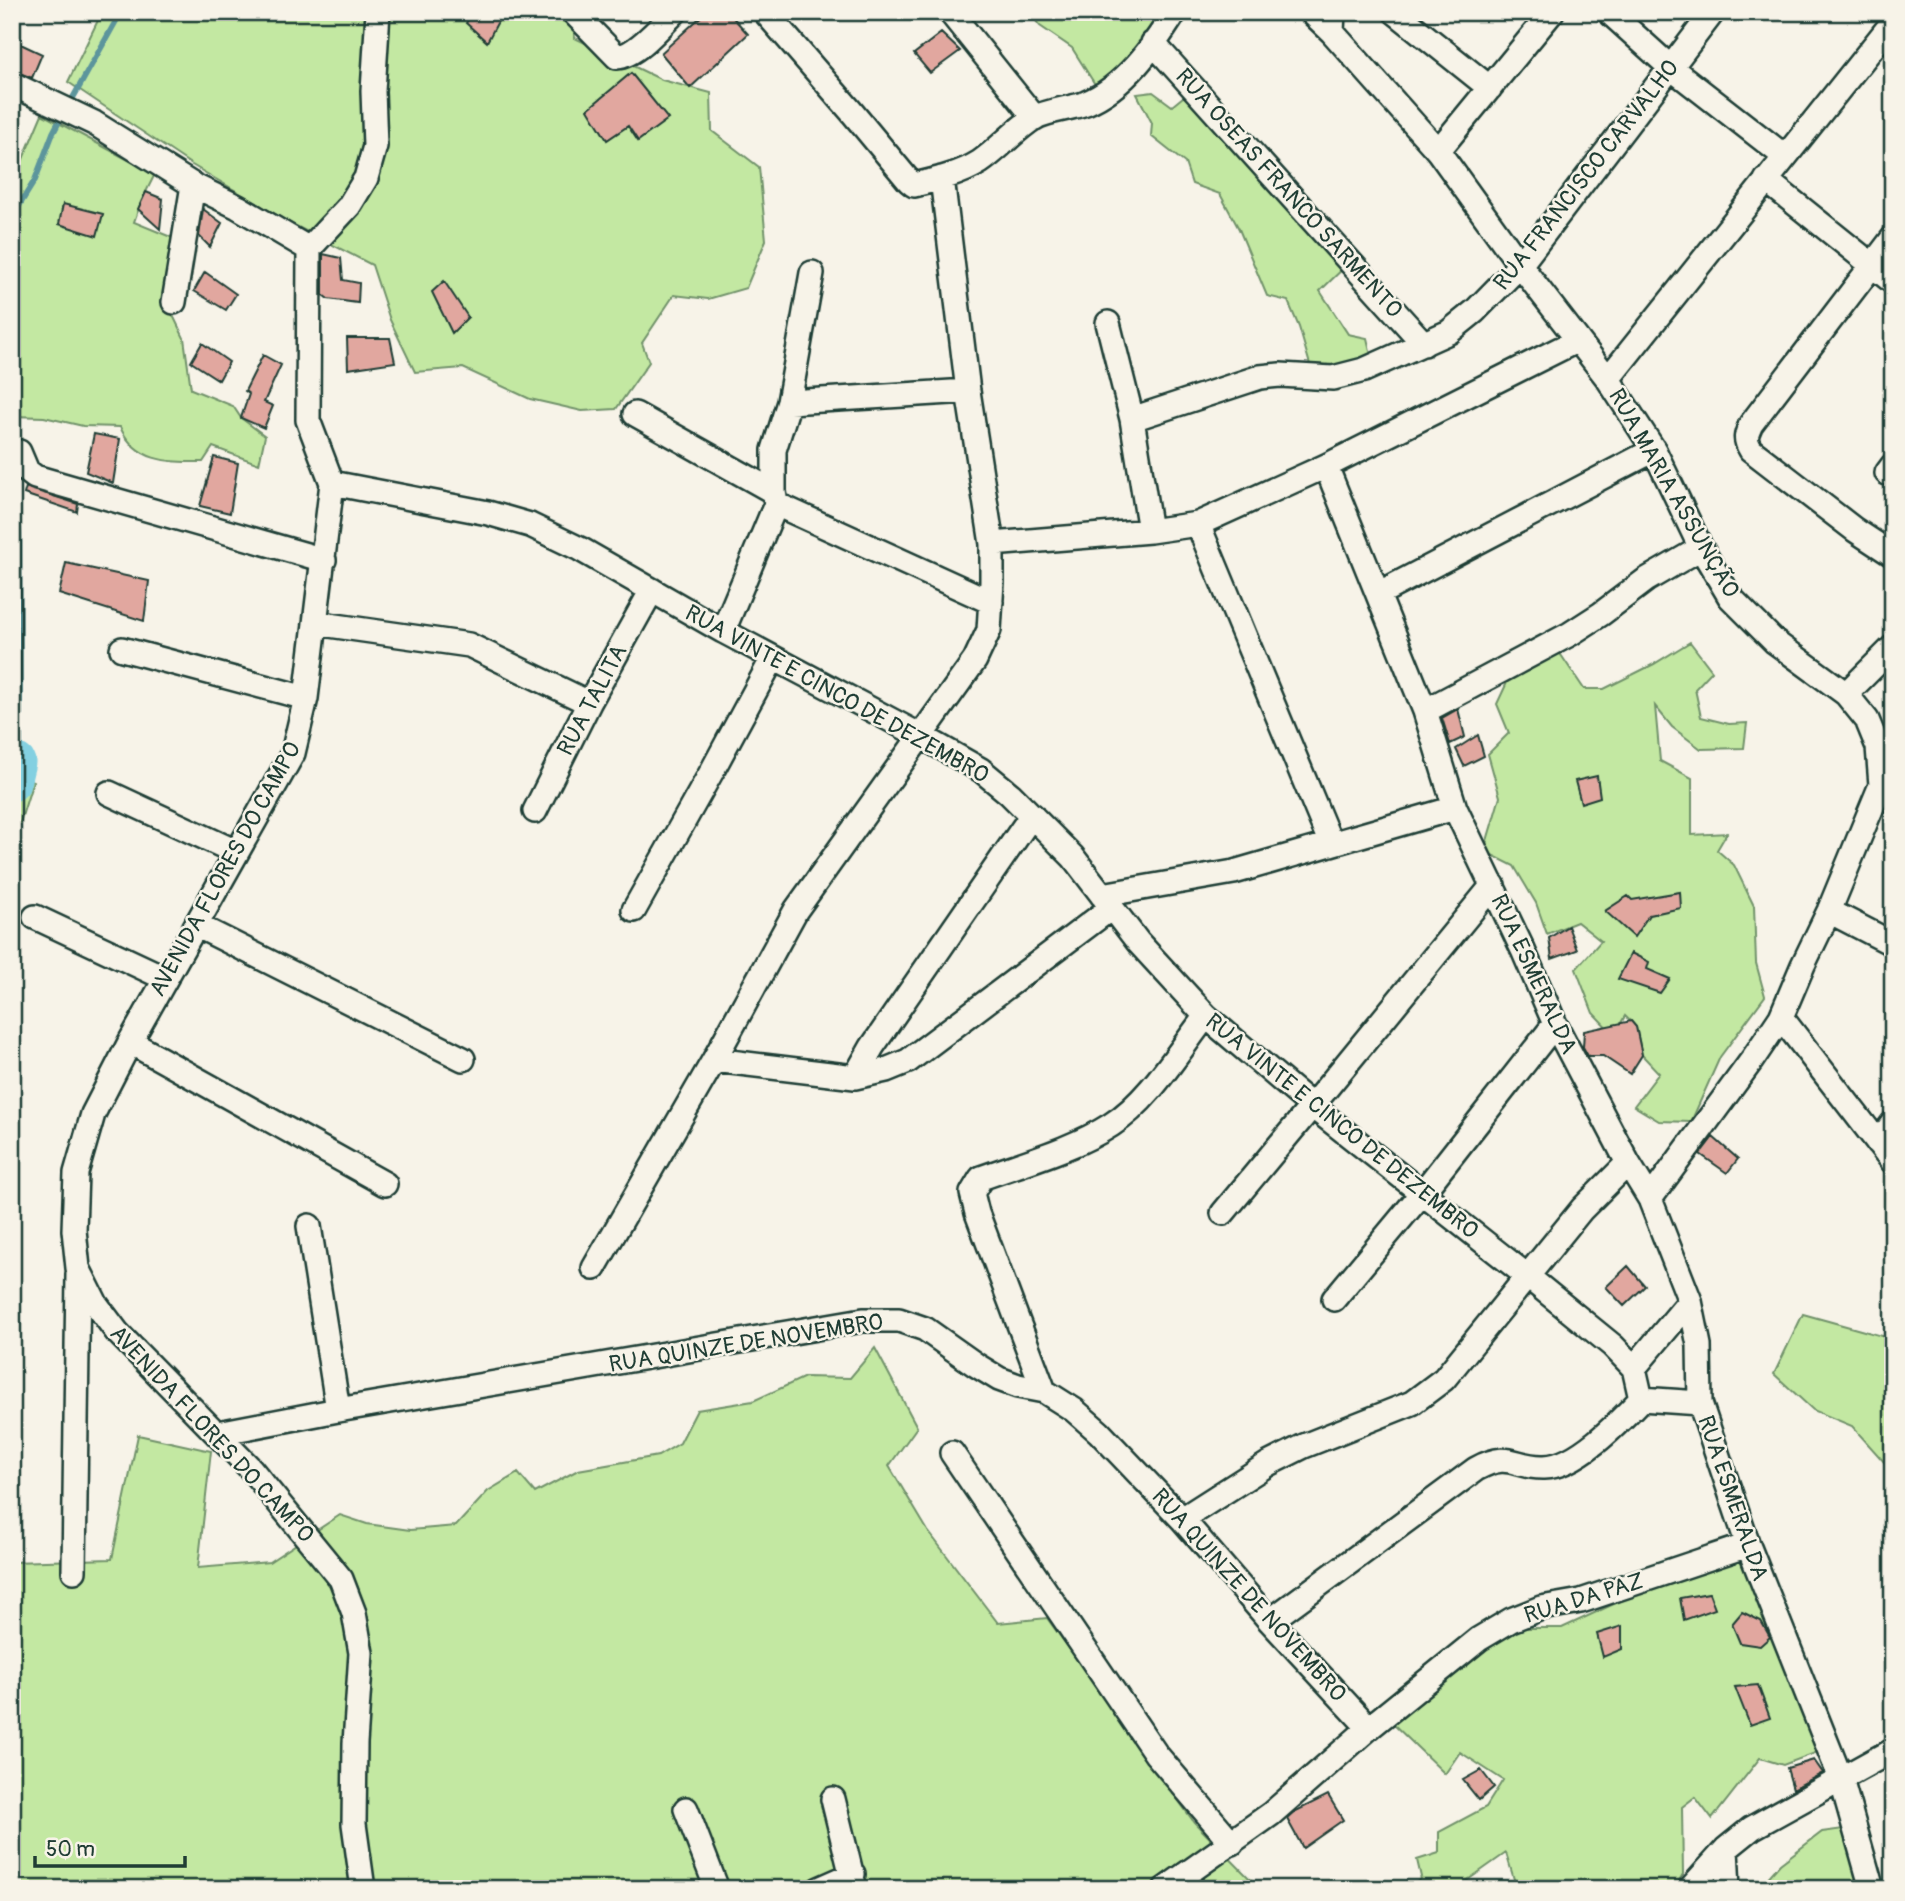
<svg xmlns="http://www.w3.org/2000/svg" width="1905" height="1901" font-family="Pangolin,sans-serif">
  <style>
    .green { fill: #c3e8a2; stroke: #71926b; stroke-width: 2 }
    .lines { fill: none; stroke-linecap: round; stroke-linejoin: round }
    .stream { stroke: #5b959c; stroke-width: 6 }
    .river { stroke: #83d0e1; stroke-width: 37 }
    .building { fill: #e1a79f; stroke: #1f3d34; stroke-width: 2 }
    .street-casing { stroke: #1f3d34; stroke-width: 28 }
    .street { stroke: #f7f3e8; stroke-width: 23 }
    .labels { text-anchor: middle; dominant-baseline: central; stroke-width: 5; stroke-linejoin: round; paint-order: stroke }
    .street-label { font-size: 23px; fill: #1f3d34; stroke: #f7f3e8 }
  </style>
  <rect width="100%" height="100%" fill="#f7f3e8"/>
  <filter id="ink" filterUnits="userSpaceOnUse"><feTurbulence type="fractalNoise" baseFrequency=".0143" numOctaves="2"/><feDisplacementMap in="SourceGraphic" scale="14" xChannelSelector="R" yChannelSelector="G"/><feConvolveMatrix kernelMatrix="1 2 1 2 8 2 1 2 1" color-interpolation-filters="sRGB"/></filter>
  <g filter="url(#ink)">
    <path class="green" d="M 102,12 L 572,12 L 575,38 L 662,80 L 711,93 L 712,131 L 759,167 L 766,240 L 746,288 L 708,299 L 674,295 L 642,343 L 649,362 L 616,409 L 582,411 L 530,399 L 463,368 L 415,372 L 390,320 L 372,265 L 294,225 L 192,165 L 68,82 Z
      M 1029,12 L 1165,12 L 1171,18 L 1096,86 L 1072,48 L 1040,26 Z
      M 1153,92 L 1172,106 L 1189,92 L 1351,261 L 1320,291 L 1348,334 L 1367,338 L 1372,359 L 1332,367 L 1311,368 L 1299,327 L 1288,301 L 1267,296 L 1239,229 L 1220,194 L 1192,184 L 1185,163 L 1151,136 L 1152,123 L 1137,94 Z
      M 42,114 L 155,174 L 141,202 L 134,222 L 178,240 L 168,305 L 184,338 L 191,389 L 233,406 L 241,418 L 265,436 L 259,464 L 213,447 L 203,462 C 168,462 137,463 120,427 L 83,426 L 44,417 L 12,416 L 12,185 Z
      M 1690,642 L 1712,671 L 1695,689 L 1701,717 L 1729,724 L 1747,723 L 1744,748 L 1701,749 L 1672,727 L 1655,706 L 1660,761 L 1692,778 L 1692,835 L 1727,833 L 1717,850 L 1734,865 L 1754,906 L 1756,963 L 1765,996 L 1720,1057 L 1691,1122 L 1659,1121 L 1634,1106 L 1659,1073 L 1642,1055 L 1636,1027 L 1625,1016 L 1614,1035 L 1593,1013 L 1576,969 L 1601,941 L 1577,922 L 1547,934 L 1536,903 L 1514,866 L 1484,851 L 1500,797 L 1488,754 L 1509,733 L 1497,704 L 1511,674 L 1559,652 L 1584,689 L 1604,689 L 1654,664 Z
      M 12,773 L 33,781 L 12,848 Z
      M 1803,1314 L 1893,1339 L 1893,1472 L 1852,1426 L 1813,1410 L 1774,1374 Z
      M 875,1348 L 917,1427 L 889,1466 L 928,1531 L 998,1623 L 1047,1618 L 1194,1822 L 1260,1889 L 12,1889 L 12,1562 L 112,1559 L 138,1435 L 211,1451 L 198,1568 L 269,1562 L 340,1515 L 367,1524 L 410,1530 L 456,1526 L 488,1491 L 518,1473 L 535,1493 L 578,1470 L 658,1456 L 680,1443 L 697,1410 L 753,1401 L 805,1377 L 850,1378 Z
      M 1744,1559 L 1818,1752 L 1783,1765 L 1760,1758 L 1712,1819 L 1695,1797 L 1682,1807 L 1683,1874 L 1674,1889 L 1517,1889 L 1506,1853 L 1455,1889 L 1412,1889 L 1421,1877 L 1417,1860 L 1439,1853 L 1439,1832 L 1486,1807 L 1503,1780 L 1460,1752 L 1445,1774 L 1388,1719 L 1508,1628 L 1562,1628 L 1670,1578 Z
      M 1843,1829 L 1861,1889 L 1758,1889 L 1780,1864 L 1822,1832 Z"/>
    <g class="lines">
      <path class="stream" d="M 69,105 L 121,12
        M 12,217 L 35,180 L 53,133 L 63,114
        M 12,304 L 12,320
        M 12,407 L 16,411 L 12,427
        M 12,478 L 19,534 L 20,751 L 17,762"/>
      <path class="river" d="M 12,760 L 17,762 L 12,783"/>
    </g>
    <path class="building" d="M 473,12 L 503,12 L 487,42 L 466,23 Z
      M 706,12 L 728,12 L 748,34 L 690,88 L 661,53 Z
      M 941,33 L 960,51 L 930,73 L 914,54 Z
      M 12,40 L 42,54 L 32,78 L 12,70 Z
      M 631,73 L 668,119 L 638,141 L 628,126 L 607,140 L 588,109 Z
      M 146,192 L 163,199 L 160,229 L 138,209 Z
      M 63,204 L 103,214 L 97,236 L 59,224 Z
      M 203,209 L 222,223 L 210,247 L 199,236 Z
      M 323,254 L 341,258 L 343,280 L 359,283 L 358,303 L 328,299 L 323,295 Z
      M 205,272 L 236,294 L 226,310 L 194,291 Z
      M 444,281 L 468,317 L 452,333 L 432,292 Z
      M 347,338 L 390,338 L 395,362 L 348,369 Z
      M 202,343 L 229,362 L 219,380 L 191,362 Z
      M 263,355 L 281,365 L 264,402 L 273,406 L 264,428 L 241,418 L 249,394 L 245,391 Z
      M 94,434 L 120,439 L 113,483 L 86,472 Z
      M 214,457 L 238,463 L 230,513 L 200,506 Z
      M 26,487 L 78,504 L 77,512 L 24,494 Z
      M 66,563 L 149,581 L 144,621 L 59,594 Z
      M 1458,709 L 1465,737 L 1450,744 L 1442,718 Z
      M 1478,735 L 1484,756 L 1464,766 L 1456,749 Z
      M 1597,776 L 1600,797 L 1581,803 L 1575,781 Z
      M 1680,892 L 1681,908 L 1649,915 L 1634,937 L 1605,911 L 1628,896 L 1632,900 Z
      M 1568,926 L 1577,950 L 1552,959 L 1549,938 Z
      M 1631,953 L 1649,962 L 1647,969 L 1670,979 L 1660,993 L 1618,979 Z
      M 1631,1021 L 1636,1027 L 1642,1055 L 1630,1074 L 1603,1056 L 1588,1056 L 1583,1047 L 1584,1031 Z
      M 1713,1137 L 1738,1159 L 1727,1173 L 1700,1154 Z
      M 1628,1266 L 1645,1286 L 1624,1306 L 1606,1287 Z
      M 1709,1593 L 1715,1609 L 1684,1620 L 1680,1598 Z
      M 1742,1612 L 1761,1621 L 1770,1637 L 1760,1646 L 1740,1643 L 1732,1624 Z
      M 1622,1626 L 1622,1649 L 1603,1657 L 1597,1634 Z
      M 1758,1685 L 1770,1718 L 1750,1725 L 1735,1687 Z
      M 1814,1760 L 1823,1773 L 1793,1789 L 1787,1768 Z
      M 1481,1770 L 1494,1787 L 1479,1800 L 1463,1780 Z
      M 1328,1795 L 1343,1820 L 1303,1848 L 1287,1819 L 1296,1811 Z"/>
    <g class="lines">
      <g class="street-casing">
        <path id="street" d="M 573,12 L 617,57 C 636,56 662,25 675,12
          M 765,12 L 851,111 L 909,181 L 914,185 C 936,180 961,174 980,162 C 999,149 1015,130 1034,118 C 1049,110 1070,109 1086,103 C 1125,87 1153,47 1175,12
          M 950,12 L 1035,118
          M 1311,12 L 1332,32
          M 1333,12 L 1332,32 L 1438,151 L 1520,265 L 1608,379 L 1654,450 L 1701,548 L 1730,597 L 1775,642 L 1846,694 L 1867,720 L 1878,747 L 1881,785 L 1829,911 L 1803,965 L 1781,1017 L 1752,1060 L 1650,1199
          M 1395,12 L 1490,88
          M 1609,12 L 1671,68 L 1784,156
          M 1153,43 L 1424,344
          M 12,84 L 94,123 L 193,185 L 238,207 L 309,249
          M 1438,151 L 1552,12
          M 1766,180 L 1893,282
          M 1893,238 L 1751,424 C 1746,435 1744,439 1751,450 L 1855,530 L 1893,555
          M 309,249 L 308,420 L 332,483 L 306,698 L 293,753 L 130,1042 L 93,1114 L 76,1173 L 74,1230 L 78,1268 L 96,1304 L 117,1332 L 251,1469 L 341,1579 L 354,1613 L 361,1653 L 355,1743 L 354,1824 L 363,1889
          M 309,249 L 349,206 L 366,178 L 375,146 L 373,91 L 378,12
          M 174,302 L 193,185
          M 1108,323 L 1132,419 L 1150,531
          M 1608,379 L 1893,22
          M 789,402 L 968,391
          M 635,414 L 774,492
          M 1132,419 L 1260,377 L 1280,375 L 1333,378 L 1364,370 L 1449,332 L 1475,311 L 1520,265 L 1713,12
          M 19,452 L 27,471 L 35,477 L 324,560
          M 1326,466 L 1425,711 L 1455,808 L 1523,950 L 1555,1024 L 1628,1163 L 1650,1199 L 1690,1301 L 1699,1345 L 1700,1403 L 1748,1545 L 1841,1779 L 1872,1889
          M 1887,473 L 1893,465
          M 332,483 L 488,513 L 530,525 L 580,549 L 723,631 L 921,736 L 981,770 L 1010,794 L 1073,857 L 1138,942 L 1206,1016 L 1312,1106 L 1527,1276 L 1613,1346 L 1634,1368 L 1641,1399 L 1700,1403
          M 776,504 L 774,492 L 774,450 L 789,402 L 812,273
          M 776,504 L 991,602
          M 1198,524 L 1331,844
          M 992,544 L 1150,531 L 1198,524 L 1326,466 L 1578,340
          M 1378,594 L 1654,450
          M 315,623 L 469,645 L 589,703
          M 723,631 L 776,504
          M 122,649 L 306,698
          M 1846,694 L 1893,647
          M 1425,711 L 1570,634 L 1601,614 L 1646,580 L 1701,548
          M 109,793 L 236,852
          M 535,811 L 589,703 L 652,590
          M 1102,895 L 1234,872 L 1455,808
          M 634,910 L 712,771 L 773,658
          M 1829,911 L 1893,944
          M 35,917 L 165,978
          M 196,925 L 463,1059
          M 1781,1017 L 1893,1162
          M 130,1042 L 385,1184
          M 714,1060 L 855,1077 L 886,1070 L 908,1061 L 1111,908
          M 855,1077 L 872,1047 L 1032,815
          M 1878,1143 L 1893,1123
          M 1223,1213 L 1312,1106 L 1493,885
          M 309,1226 L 338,1410
          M 594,1268 L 714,1060 L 796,910 L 975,660 L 989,630 L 992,582 L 992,544 L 968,391 L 942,178
          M 1334,1299 L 1423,1192 L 1555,1024
          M 1634,1368 L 1690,1301
          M 1044,1391 L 977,1213 L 972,1193 L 981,1178 C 1022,1163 1074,1149 1111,1125 C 1149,1101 1178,1052 1206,1016
          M 218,1433 L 338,1410 L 863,1320 L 899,1320 L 925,1329 L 976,1365 L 999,1379 L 1018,1386 L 1044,1391 L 1074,1410 L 1099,1432 L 1182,1519 L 1270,1621 L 1369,1728
          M 952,1453 L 1156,1754 L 1232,1843
          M 1182,1519 L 1268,1464 L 1304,1446 L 1412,1403 L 1444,1379 L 1582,1209 L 1628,1163
          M 74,1571 L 78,1274
          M 1270,1621 L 1476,1469 C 1511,1450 1513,1468 1544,1467 C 1577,1467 1620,1421 1641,1399
          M 833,1799 L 855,1889
          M 686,1809 L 717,1889
          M 1726,1849 L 1728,1889
          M 819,1889 L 853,1874
          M 1165,1889 L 1271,1814 L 1369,1728 L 1479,1639 L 1511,1620 L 1541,1608 L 1581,1601 L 1748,1545
          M 1690,1889 L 1726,1849 L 1752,1828 L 1893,1750"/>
      </g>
      <use href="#street" class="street"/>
    </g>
  </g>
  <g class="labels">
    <g class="street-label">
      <text transform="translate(1586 175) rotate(-52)">RUA FRANCISCO CARVALHO</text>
      <text transform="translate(1289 193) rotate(48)">RUA OSEAS FRANCO SARMENTO</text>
      <text transform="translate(1674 493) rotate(60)">RUA MARIA ASSUNÇÃO</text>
      <text transform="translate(837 694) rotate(29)">RUA VINTE E CINCO DE DEZEMBRO</text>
      <text transform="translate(592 700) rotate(-62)">RUA TALITA</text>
      <text transform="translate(225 869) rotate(-61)">AVENIDA FLORES DO CAMPO</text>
      <text transform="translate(1534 974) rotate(65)">RUA ESMERALDA</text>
      <text transform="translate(1342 1126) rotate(39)">RUA VINTE E CINCO DE DEZEMBRO</text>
      <text transform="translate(746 1343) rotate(-9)">RUA QUINZE DE NOVEMBRO</text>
      <text transform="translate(212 1434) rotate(47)">AVENIDA FLORES DO CAMPO</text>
      <text transform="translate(1733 1498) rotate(71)">RUA ESMERALDA</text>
      <text transform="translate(1249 1595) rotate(48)">RUA QUINZE DE NOVEMBRO</text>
      <text transform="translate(1584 1598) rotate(-17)">RUA DA PAZ</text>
    </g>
  </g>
  <rect width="1905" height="1901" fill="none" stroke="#f7f3e8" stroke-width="42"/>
  <rect x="21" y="21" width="1863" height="1859" fill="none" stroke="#1f3d34" stroke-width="2.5" filter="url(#ink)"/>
  <path d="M35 1856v10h150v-10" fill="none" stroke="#1f3d34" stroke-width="3.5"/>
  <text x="46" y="1856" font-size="21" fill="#1f3d34" stroke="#f7f3e8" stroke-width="5" paint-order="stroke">50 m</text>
</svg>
